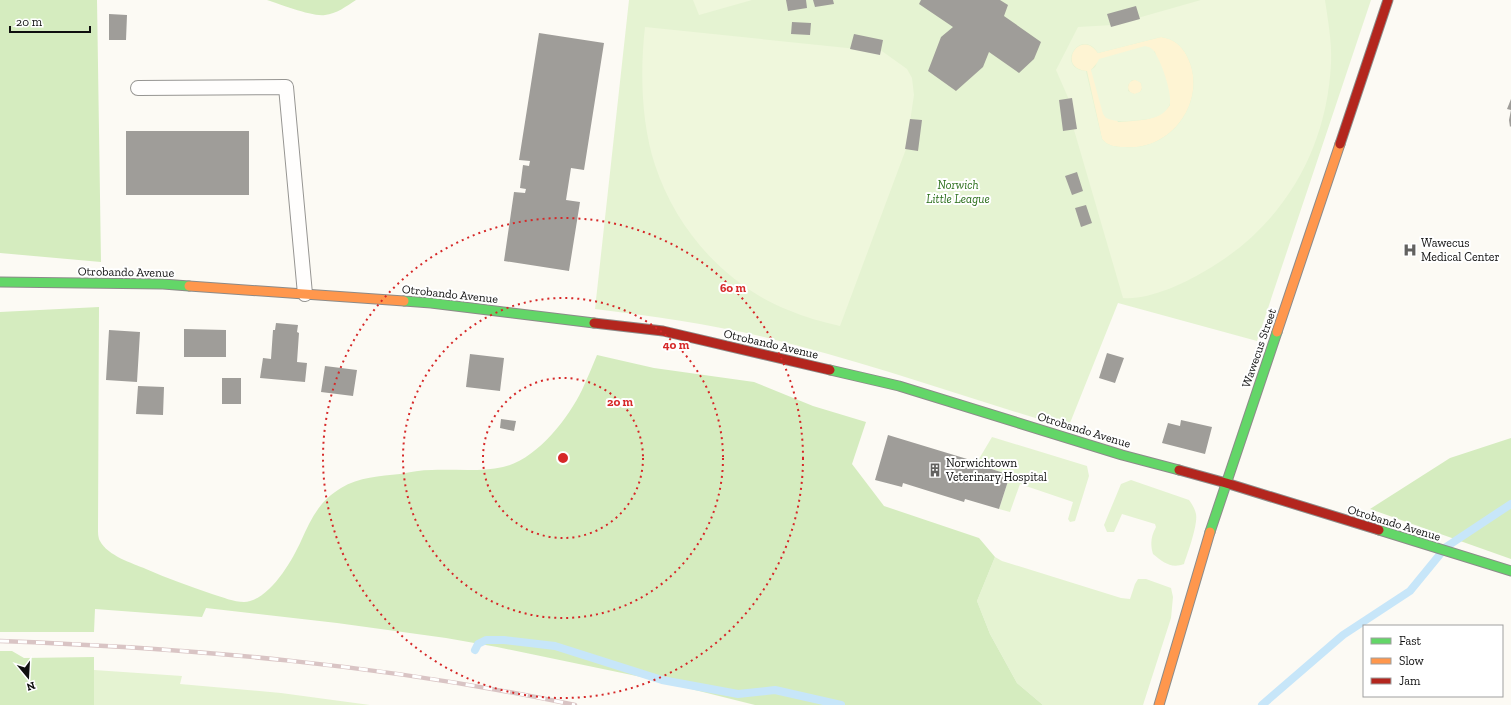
<svg xmlns="http://www.w3.org/2000/svg" width="1511" height="705" font-family="'Zilla Slab',serif">
  <style>
    .green { fill: #e5f3d2 }
    .forest { fill: #d5ecbf }
    .sand { fill: #fef4d3; fill-rule: evenodd }
    .pitch { fill: #eff7dc; fill-rule: evenodd }
    .lines { fill: none; stroke-linecap: round; stroke-linejoin: round }
    .stream { stroke: #c7e6f9; stroke-width: 8 }
    .building { fill: #9f9d99 }
    .lane-casing { stroke: #969592; stroke-width: 16 }
    .fast-casing { stroke: #8c8b89; stroke-width: 11 }
    .slow-casing { stroke: #8c8b89; stroke-width: 11 }
    .jam-casing { stroke: #8c8b89; stroke-width: 11 }
    .lane { stroke: #fffefd; stroke-width: 14 }
    .fast { stroke: #63d668; stroke-width: 9 }
    .slow { stroke: #ff974d; stroke-width: 9 }
    .jam { stroke: #b3261e; stroke-width: 9 }
    .rail-casing { stroke: #d9c4c4; stroke-width: 4.5 }
    .rail { stroke: #fff; stroke-width: 3; stroke-dasharray: 9; stroke-linecap: butt }
    .ring { fill: none; stroke: #d62828; stroke-width: 2; stroke-dasharray: 2 4 }
    .labels { text-anchor: middle; dominant-baseline: central; stroke-width: 4; stroke-linejoin: round; paint-order: stroke }
    .park-label { font-size: 12px; font-style: italic; fill: #296d19; stroke: #fff }
    .poi-label { font-size: 12px; fill: #0f0f0f; stroke: #fff; text-anchor: start }
    .street-label { font-size: 12px; fill: #0f0f0f; stroke: #fff }
    .centre { fill: #d62828; stroke: #fff; stroke-width: 2 }
    .ring-label { font-size: 12px; text-anchor: middle; font-weight: bold; fill: #d62828; stroke: #fff; stroke-width: 4; stroke-linejoin: round; paint-order: stroke }
  </style>
  <rect width="100%" height="100%" fill="#fcfaf4"/>
  <path class="green" d="M 629,0 L 1371,0 L 1257,341 L 1118,303 L 1068,428 C 967,398 867,362 764,337 C 709,324 652,316 595,309 Z
    M 992,437 L 1087,466 L 1089,476 L 1075,521 L 1070,522 L 1068,519 L 1073,502 L 1020,484 L 1010,512 L 999,509 L 1010,475 L 976,464 Z
    M 1131,480 L 1189,500 C 1192,504 1195,509 1196,514 C 1198,525 1188,552 1184,564 C 1171,569 1163,562 1153,554 C 1150,544 1151,536 1156,527 L 1155,524 L 1122,514 L 1114,532 L 1107,532 L 1104,525 L 1121,484 Z
    M 995,557 L 1002,561 L 1121,598 L 1130,599 L 1135,584 L 1138,579 L 1146,579 L 1171,588 L 1173,597 L 1171,618 L 1143,705 L 1043,705 L 1017,683 L 990,634 L 977,601 Z
    M 94,670 L 182,676 L 180,684 L 281,693 L 370,705 L 94,705 Z"/>
  <path class="forest" d="M 0,0 L 97,0 L 101,262 L 0,253 Z
    M 267,0 L 356,0 C 347,6 336,14 325,15 C 312,17 280,4 267,0 Z
    M 99,307 L 98,528 C 98,532 98,538 100,541 C 108,556 132,563 146,569 C 168,579 190,586 212,594 C 222,597 234,602 244,602 C 269,601 292,561 301,541 C 311,519 319,501 341,488 C 359,477 380,476 400,474 C 411,472 421,470 432,470 C 454,469 482,472 503,467 C 536,460 568,419 582,390 C 587,379 592,367 597,355 L 654,368 L 754,382 L 813,406 L 866,422 L 852,464 L 884,506 L 979,538 L 995,557 L 977,601 L 990,634 L 1017,683 L 1043,705 L 755,705 L 651,679 L 497,647 L 446,638 L 337,623 L 206,608 L 202,617 L 95,609 L 94,632 L 0,632 L 0,312 Z
    M 1511,438 L 1511,559 L 1370,509 L 1450,458 Z
    M 0,651 L 12,651 L 24,658 L 94,657 L 94,705 L 0,705 Z"/>
  <path class="sand" d="M 1161,37 C 1174,39 1181,45 1187,56 C 1209,99 1172,152 1124,147 C 1116,147 1107,146 1102,139 L 1087,71 C 1055,68 1080,27 1098,53 ZM 1148,47 L 1155,52 L 1170,105 C 1158,122 1138,120 1118,122 L 1091,70 L 1098,62 Z
    M1128 87a7 7 0 1 1 14 0a7 7 0 1 1-14 0Z"/>
  <path class="pitch" d="M 693,0 L 752,0 L 699,15 Z
    M 1201,0 L 1325,0 C 1328,21 1332,42 1331,63 C 1327,151 1282,227 1205,271 C 1183,284 1149,300 1123,298 L 1072,123 L 1070,102 L 1056,70 L 1078,27 L 1113,25 ZM 1161,37 C 1174,39 1181,45 1187,56 C 1209,99 1172,152 1124,147 C 1116,147 1107,146 1102,139 L 1086,71 C 1054,68 1081,26 1098,53 Z
    M 645,27 L 857,49 L 879,49 L 907,69 L 912,78 L 914,95 L 906,149 L 840,326 C 822,322 805,317 788,310 C 725,285 676,229 655,165 C 641,122 640,71 645,27 Z
    M 1145,46 C 1150,47 1153,49 1155,53 C 1161,61 1174,97 1169,106 C 1163,117 1151,119 1140,120 C 1128,121 1117,123 1106,118 L 1103,114 L 1091,70 L 1095,67 L 1099,59 ZM 1132,80 L 1136,80 L 1141,83 L 1142,89 L 1140,92 L 1134,94 L 1128,91 L 1128,85 Z"/>
  <g class="lines">
    <path class="stream" d="M 475,650 L 478,644 L 486,640 L 504,640 L 555,646 L 662,680 L 738,694 L 775,690 L 841,705
      M 1262,705 L 1343,635 L 1410,591 L 1446,547 L 1511,504"/>
  </g>
  <path class="building" d="M 786,0 L 806,0 L 807,8 L 788,11 Z
    M 813,0 L 833,0 L 834,4 L 815,7 Z
    M 921,0 L 1000,0 L 1008,5 L 1004,16 L 1041,42 L 1034,59 L 1019,73 L 989,52 L 983,67 L 956,91 L 928,71 L 941,37 L 953,27 L 919,4 Z
    M 1136,6 L 1140,19 L 1111,27 L 1107,14 Z
    M 109,14 L 127,15 L 126,40 L 109,40 Z
    M 792,22 L 811,23 L 810,35 L 791,34 Z
    M 539,33 L 604,43 L 584,170 L 571,168 L 566,200 L 580,202 L 569,271 L 504,261 L 514,192 L 525,193 L 526,189 L 520,188 L 523,165 L 529,166 L 530,161 L 519,160 Z
    M 854,34 L 883,40 L 880,55 L 850,49 Z
    M 1072,98 L 1077,129 L 1063,131 L 1059,100 Z
    M 1511,99 L 1511,126 L 1510,127 L 1509,120 L 1511,110 L 1507,109 Z
    M 910,119 L 922,120 L 918,151 L 905,149 Z
    M 126,131 L 249,131 L 249,195 L 126,195 Z
    M 1077,172 L 1083,191 L 1072,195 L 1065,176 Z
    M 1086,205 L 1092,223 L 1081,227 L 1075,208 Z
    M 276,323 L 298,325 L 297,332 L 299,333 L 297,362 L 307,363 L 305,382 L 260,378 L 263,358 L 271,359 L 273,330 L 275,330 Z
    M 184,329 L 226,330 L 226,357 L 184,357 Z
    M 109,330 L 140,332 L 137,382 L 106,380 Z
    M 1107,353 L 1124,358 L 1115,383 L 1099,378 Z
    M 470,354 L 504,358 L 500,391 L 466,387 Z
    M 325,366 L 357,370 L 353,396 L 321,392 Z
    M 222,378 L 241,378 L 241,404 L 222,404 Z
    M 138,386 L 164,387 L 163,415 L 136,414 Z
    M 501,419 L 516,421 L 514,431 L 500,428 Z
    M 1181,420 L 1212,427 L 1205,454 L 1162,443 L 1168,423 L 1180,426 Z
    M 888,435 L 977,462 L 976,464 L 1010,475 L 999,509 L 965,499 L 964,502 L 903,483 L 902,487 L 875,480 Z"/>
  <g class="lines">
    <g class="lane-casing">
      <path id="lane" d="M 138,88 L 286,87 L 305,294"/>
    </g>
    <g class="fast-casing">
      <path id="fast" d="M 0,282 L 163,284 L 189,286
        M 404,301 L 431,303 L 594,323
        M 830,370 L 899,386 L 1122,455 L 1179,470
        M 1379,530 L 1511,571
        M 1210,532 L 1277,332"/>
    </g>
    <g class="slow-casing">
      <path id="slow" d="M 189,286 L 404,301
        M 1277,332 L 1340,144
        M 1159,705 L 1210,532"/>
    </g>
    <g class="jam-casing">
      <path id="jam" d="M 1340,144 L 1388,0
        M 594,323 L 663,331 L 830,370
        M 1179,470 L 1226,483 L 1379,530"/>
    </g>
    <use href="#lane" class="lane"/>
    <use href="#fast" class="fast"/>
    <use href="#slow" class="slow"/>
    <use href="#jam" class="jam"/>
    <g class="rail-casing">
      <path id="rail" d="M 0,641 C 193,648 386,665 575,705"/>
    </g>
    <use href="#rail" class="rail"/>
  </g>
  <g class="ring">
    <circle cx="563" cy="458" r="80"/>
    <circle cx="563" cy="458" r="160"/>
    <circle cx="563" cy="458" r="240"/>
  </g>
  <defs>
    <g id="hospital-bare" transform="scale(1.08)"><path d="M-5-5h3v3.5h4V-5h3V5h-3V1.5h-4V5h-3Z" fill="#62615f" stroke="#fff" stroke-width="2.5" paint-order="stroke"/></g>
    <g id="building-bare" transform="scale(1.08)"><path d="M-4-6H4V6H1V3H-1V6H-4ZM-2.5-4.3h1.7v1.8h-1.7ZM.8-4.3h1.7v1.8H.8ZM-2.5-1h1.7V.8h-1.7ZM.8-1h1.7V.8H.8Z" fill="#62615f" stroke="#fff" stroke-width="2.5" paint-order="stroke"/></g>
  </defs>
  <g fill-rule="evenodd">
    <use href="#hospital-bare" x="1410" y="250"/>
    <use href="#building-bare" x="935" y="470"/>
  </g>
  <g class="labels">
    <g class="park-label">
      <text x="958" y="185">Norwich<tspan x="958" dy="14">Little League</tspan></text>
    </g>
    <g class="poi-label">
      <text x="1421" y="243">Wawecus<tspan x="1421" dy="14">Medical Center</tspan></text>
      <text x="946" y="463">Norwichtown<tspan x="946" dy="14">Veterinary Hospital</tspan></text>
    </g>
    <g class="street-label">
      <text transform="translate(126 272) rotate(1)">Otrobando Avenue</text>
      <text transform="translate(450 294) rotate(6)">Otrobando Avenue</text>
      <text transform="translate(771 344) rotate(13)">Otrobando Avenue</text>
      <text transform="translate(1259 348) rotate(-71)">Wawecus Street</text>
      <text transform="translate(1084 430) rotate(17)">Otrobando Avenue</text>
      <text transform="translate(1394 523) rotate(17)">Otrobando Avenue</text>
    </g>
  </g>
  <circle cx="563" cy="458" r="6" class="centre"/>
  <g class="ring-label">
    <text x="733" y="292">60 m</text>
    <text x="676" y="349">40 m</text>
    <text x="620" y="406">20 m</text>
  </g>
  <rect x="1363" y="625" width="140" height="72" fill="#ffffff" stroke="#9f9f9f"/>
  <rect x="1371" y="638" width="20" height="6" fill="#63d668" stroke="#9f9f9f"/>
  <text x="1399" y="645" font-size="12" fill="#0f0f0f">Fast</text>
  <rect x="1371" y="658" width="20" height="6" fill="#ff974d" stroke="#9f9f9f"/>
  <text x="1399" y="665" font-size="12" fill="#0f0f0f">Slow</text>
  <rect x="1371" y="678" width="20" height="6" fill="#b3261e" stroke="#9f9f9f"/>
  <text x="1399" y="685" font-size="12" fill="#0f0f0f">Jam</text>
  <g transform="translate(28 677) rotate(162)" stroke="#ffffff" stroke-width="3" paint-order="stroke">
  <path d="M0-3L7 15L0 10L-7 15Z" fill="#0f0f0f"/>
  <text y="-6" font-size="11" font-weight="bold" text-anchor="middle" fill="#0f0f0f">N</text>
  </g>
  <path d="M10 26v6h80v-6" fill="none" stroke="#0f0f0f" stroke-width="2"/>
  <text x="16" y="26" font-size="12" fill="#0f0f0f" stroke="#ffffff" stroke-width="3" paint-order="stroke">20 m</text>
</svg>
